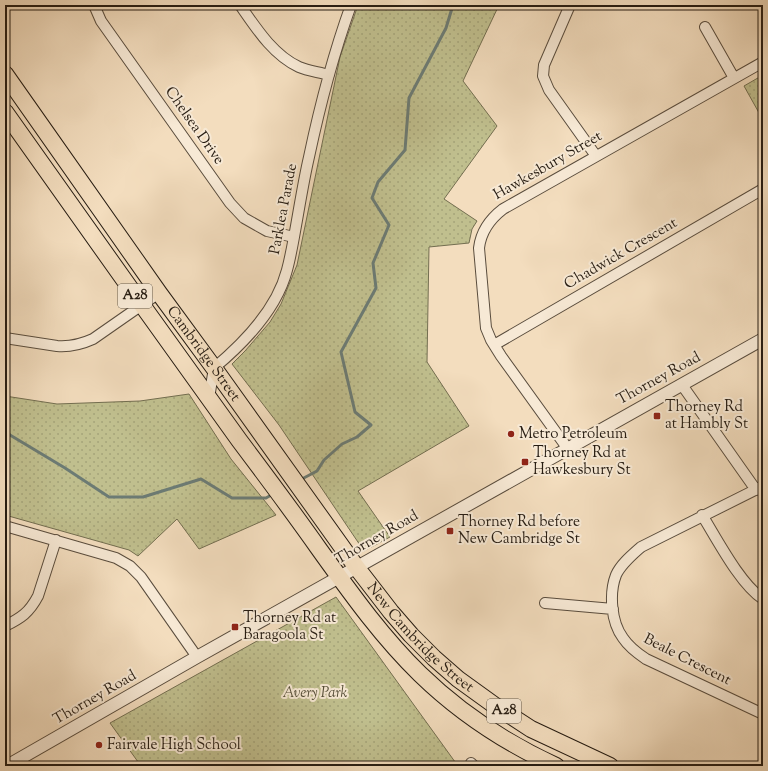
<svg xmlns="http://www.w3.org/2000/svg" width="768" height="771" font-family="'Sorts Mill Goudy',serif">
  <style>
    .park { fill: url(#park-dots); stroke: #736e50 }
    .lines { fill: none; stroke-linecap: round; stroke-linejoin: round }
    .stream { stroke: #6c7b74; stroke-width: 3 }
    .minor-casing { stroke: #594c3d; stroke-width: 12 }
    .tertiary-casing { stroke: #594c3d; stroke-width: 14 }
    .trunk-casing { stroke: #261c12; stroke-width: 18 }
    .minor { stroke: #f7e9d5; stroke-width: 10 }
    .tertiary { stroke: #f7e9d5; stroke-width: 12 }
    .trunk { stroke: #f3ddbe; stroke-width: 16 }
    .poi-dot { fill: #8f2418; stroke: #f7e9d5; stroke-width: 1.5 }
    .labels { text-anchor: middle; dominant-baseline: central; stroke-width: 4; stroke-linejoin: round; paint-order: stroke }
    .shield { fill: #f7e9d5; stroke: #655a4c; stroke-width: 1 }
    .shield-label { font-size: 14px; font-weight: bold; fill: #261c12 }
    .street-label { font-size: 15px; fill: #261c12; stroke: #f7e9d5 }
    .poi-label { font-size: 15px; fill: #261c12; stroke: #f7e9d5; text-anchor: start }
    .park-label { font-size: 15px; font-style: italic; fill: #544d37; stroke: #f7e9d5 }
  </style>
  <defs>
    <pattern id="park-dots" width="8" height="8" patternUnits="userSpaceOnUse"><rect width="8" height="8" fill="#c0bf8e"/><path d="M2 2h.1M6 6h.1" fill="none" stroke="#a5a479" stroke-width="1.8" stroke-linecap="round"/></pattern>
  </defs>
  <rect width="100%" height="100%" fill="#f3ddbe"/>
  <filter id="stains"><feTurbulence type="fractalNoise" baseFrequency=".005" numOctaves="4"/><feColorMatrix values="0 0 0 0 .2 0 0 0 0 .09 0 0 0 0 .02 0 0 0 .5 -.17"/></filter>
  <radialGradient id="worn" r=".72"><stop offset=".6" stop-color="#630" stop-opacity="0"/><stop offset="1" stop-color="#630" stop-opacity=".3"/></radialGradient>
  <path class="park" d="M 358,5 L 499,5 L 463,81 L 497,126 L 444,199 L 477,221 L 472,229 L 469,243 L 429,247 L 427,362 L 469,426 L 358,491 L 390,537 L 364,551 L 279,425 L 232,364 L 245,351 L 270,322 L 281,304 L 297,265 L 340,57 Z
    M 763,75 L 763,120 L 744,86 Z
    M 189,394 L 231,459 L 276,515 L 199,549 L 177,519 L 138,556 L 129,550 L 5,515 L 5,396 L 57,404 L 140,401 Z
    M 336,597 L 458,766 L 141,766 L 110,723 Z"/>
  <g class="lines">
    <path class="stream" d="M 5,8 L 8,5
      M 5,432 L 65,468 L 109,497 L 143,497 L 201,479 L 232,498 L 266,498 L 273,494
      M 300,480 L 317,471 L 324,460 L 342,444 L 357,437 L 371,425 L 355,412 L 341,352 L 376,288 L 373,263 L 389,225 L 372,198 L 378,182 L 405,150 L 409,98 L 446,28 L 453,5"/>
    <g class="minor-casing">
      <path id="minor" d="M 94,5 L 101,21 L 230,203 L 244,218 L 267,231 L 294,237
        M 240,5 C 256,28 273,55 299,67 C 308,71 319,72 329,75
        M 570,5 L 544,65 L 543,76 L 549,90 L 596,156
        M 705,27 L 734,78
        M 5,338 L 57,346 C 70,347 82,344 93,339 L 159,293
        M 494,345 L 763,189
        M 682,385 L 756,490
        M 209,398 L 214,368 C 244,343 277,309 287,270 C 290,259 292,248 294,237 C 299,210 303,183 309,157 C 320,105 333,55 351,5
        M 568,449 L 501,356 L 491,340 L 486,328 L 479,248 C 481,231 490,219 503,209 L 763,62
        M 763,486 L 641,547 C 632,555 621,564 616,575 C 609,593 611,622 623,638 C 629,647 637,653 646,659 L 763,714
        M 702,515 C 717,539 740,584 763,599
        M 5,526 L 116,558 L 130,566 L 141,577 L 197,657
        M 545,603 L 613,609
        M 5,626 C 21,618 29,613 38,596 L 56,540
        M 471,763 L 474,766"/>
    </g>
    <g class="tertiary-casing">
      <path id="tertiary" d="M 7,766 L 197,657 L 763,339"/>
    </g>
    <g class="trunk-casing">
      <g id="trunk">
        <path id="s1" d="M 5,74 L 159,293 L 214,368 L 357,568 L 391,612 L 411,635 L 434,658 L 458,679 L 494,705 L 531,729 L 610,766"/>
        <path d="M 5,112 C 83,222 160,331 239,440 C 266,476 293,512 319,549 C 350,592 381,636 420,674 C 459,712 506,743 556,766"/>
      </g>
    </g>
    <use href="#minor" class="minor"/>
    <use href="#tertiary" class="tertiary"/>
    <use href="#trunk" class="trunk"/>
  </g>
  <g class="poi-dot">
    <rect x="653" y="412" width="8" height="8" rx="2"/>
    <circle cx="511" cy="434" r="4"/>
    <rect x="521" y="458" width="8" height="8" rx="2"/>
    <rect x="446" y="527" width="8" height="8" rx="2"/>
    <rect x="231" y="623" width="8" height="8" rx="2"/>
    <circle cx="99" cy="745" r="4"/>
  </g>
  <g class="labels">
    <g class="shield">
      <rect x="118" y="284" width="34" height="24" rx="3"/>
      <rect x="487" y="699" width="34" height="24" rx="3"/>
    </g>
    <g class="shield-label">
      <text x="135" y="296">A28</text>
      <text x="504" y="711">A28</text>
    </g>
    <g class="street-label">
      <text transform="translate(194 126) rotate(55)">Chelsea Drive</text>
      <text transform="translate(548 166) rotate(-30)">Hawkesbury Street</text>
      <text transform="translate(284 209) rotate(-79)">Parklea Parade</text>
      <text transform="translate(621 254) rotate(-30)">Chadwick Crescent</text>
      <text stroke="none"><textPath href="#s1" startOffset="343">Cambridge Street</textPath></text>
      <text transform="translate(659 379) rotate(-29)">Thorney Road</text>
      <text transform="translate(377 538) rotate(-30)">Thorney Road</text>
      <text stroke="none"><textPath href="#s1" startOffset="701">New Cambridge Street</textPath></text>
      <text transform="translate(687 660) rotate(27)">Beale Crescent</text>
      <text transform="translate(95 698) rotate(-30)">Thorney Road</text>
    </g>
    <g class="poi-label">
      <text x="665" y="407">Thorney Rd<tspan x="665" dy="17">at Hambly St</tspan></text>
      <text x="519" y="434">Metro Petroleum</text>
      <text x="533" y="453">Thorney Rd at<tspan x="533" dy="17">Hawkesbury St</tspan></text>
      <text x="458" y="522">Thorney Rd before<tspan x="458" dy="17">New Cambridge St</tspan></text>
      <text x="243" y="618">Thorney Rd at<tspan x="243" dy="17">Baragoola St</tspan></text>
      <text x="107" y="745">Fairvale High School</text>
    </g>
    <g class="park-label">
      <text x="315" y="693">Avery Park</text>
    </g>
  </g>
  <rect width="768" height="771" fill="none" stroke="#f3ddbe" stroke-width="20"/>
  <rect x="6" y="6" width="756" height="759" fill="none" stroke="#261c12" stroke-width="2"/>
  <rect x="10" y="10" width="748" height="751" fill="none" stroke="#261c12"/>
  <rect width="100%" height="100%" filter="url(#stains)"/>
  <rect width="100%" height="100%" fill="url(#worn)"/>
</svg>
